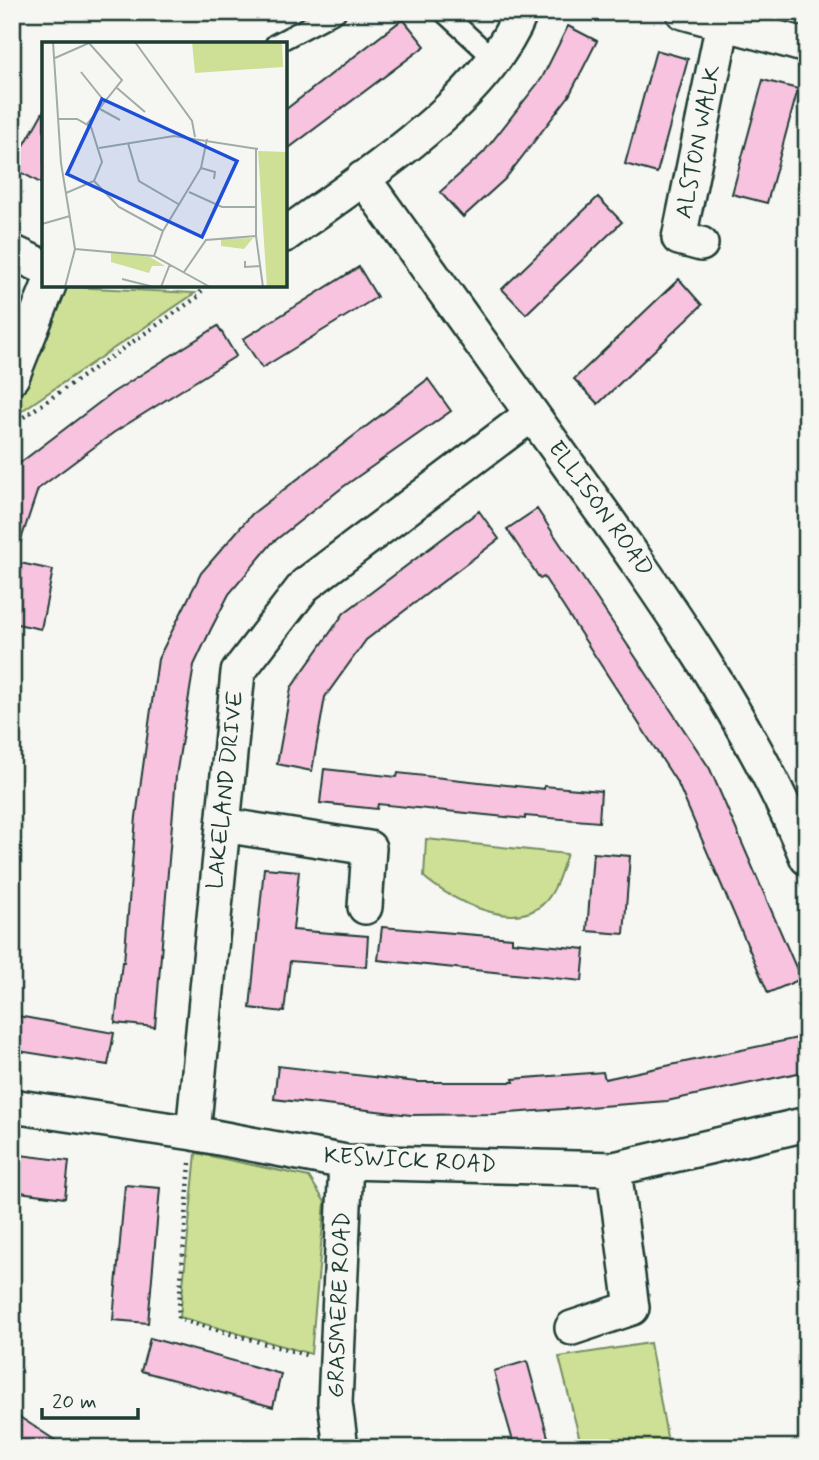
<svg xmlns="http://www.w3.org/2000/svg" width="819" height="1460" font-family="Mynerve,sans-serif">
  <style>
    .green { fill: #cde095; stroke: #768e64; stroke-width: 2 }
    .building { fill: #f7c3df; stroke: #1f3d34; stroke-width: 2 }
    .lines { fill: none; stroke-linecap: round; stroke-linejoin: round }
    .service-casing { stroke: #1f3d34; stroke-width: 23 }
    .minor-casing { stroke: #1f3d34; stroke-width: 38 }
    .path { stroke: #1f3d34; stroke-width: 4.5; stroke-dasharray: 2 5; stroke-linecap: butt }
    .service { stroke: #f6f6f2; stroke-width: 18 }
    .minor { stroke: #f6f6f2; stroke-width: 33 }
    .labels { text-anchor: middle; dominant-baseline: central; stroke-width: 6; stroke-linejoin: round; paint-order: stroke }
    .street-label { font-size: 23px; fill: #1f3d34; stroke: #f6f6f2 }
    .inset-road { fill: none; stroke: #a0aca6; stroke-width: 2 }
    .view { fill: #1d4ed8; fill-opacity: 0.15; stroke: #1d4ed8; stroke-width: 3.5 }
    .inset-edge { fill: none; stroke: #1f3d34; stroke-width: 3.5 }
  </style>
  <rect width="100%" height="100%" fill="#f6f6f2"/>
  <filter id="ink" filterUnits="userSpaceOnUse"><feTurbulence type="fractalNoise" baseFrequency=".0143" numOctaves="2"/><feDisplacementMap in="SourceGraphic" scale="14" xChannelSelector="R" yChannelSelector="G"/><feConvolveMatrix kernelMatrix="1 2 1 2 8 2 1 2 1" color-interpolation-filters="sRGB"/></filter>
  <g filter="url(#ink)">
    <path class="green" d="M 73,287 L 195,293 L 14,416 L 54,292 Z
      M 426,839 L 567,854 C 561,870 557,890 544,903 C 514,933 449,899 424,877 Z
      M 196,1153 L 309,1177 L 325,1202 L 311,1354 L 180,1317 Z
      M 650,1343 L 669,1448 L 582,1448 L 559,1357 Z"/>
    <path class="building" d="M 403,19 L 425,46 L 285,151 L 285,110 Z
      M 568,26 L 597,41 L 569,96 L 505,179 L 463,217 L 440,192 L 483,153 L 542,78 Z
      M 656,50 L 688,59 L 657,173 L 625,164 Z
      M 763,80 L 798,89 L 767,203 L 732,194 Z
      M 44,110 L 44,185 L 12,167 Z
      M 598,197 L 622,222 L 526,314 L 502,289 Z
      M 359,267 L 377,297 L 262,368 L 243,339 Z
      M 679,279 L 702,305 L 598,404 L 574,379 Z
      M 218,326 L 236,356 L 113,433 L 38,489 L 17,552 L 12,552 L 12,469 L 112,393 Z
      M 428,379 L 451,411 L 343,487 L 272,543 L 229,594 L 211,629 L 194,665 L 176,776 L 155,1027 L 115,1023 L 122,962 L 124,962 L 136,817 L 158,659 L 201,573 L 252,514 Z
      M 537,509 L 710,769 L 801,979 L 768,993 L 678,784 L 544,577 L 540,579 L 507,529 Z
      M 479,511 L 499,539 L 366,640 L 325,697 L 312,771 L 277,764 L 291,688 L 344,613 Z
      M 20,563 L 53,570 L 41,629 L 12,623 L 12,600 Z
      M 324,769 L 397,777 L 398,773 L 544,789 L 544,786 L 601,791 L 599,822 L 525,816 L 525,819 L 378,804 L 377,809 L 320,803 Z
      M 593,853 L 630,856 L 624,934 L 587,931 Z
      M 264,868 L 299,871 L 293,930 L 368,936 L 366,967 L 290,961 L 284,1012 L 250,1008 Z
      M 382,927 L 512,938 L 512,942 L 585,949 L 582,981 L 378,960 Z
      M 12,1015 L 114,1033 L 108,1065 L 12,1050 Z
      M 807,1036 L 807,1071 L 667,1101 L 496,1114 L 411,1115 L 274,1099 L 278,1066 L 417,1082 L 514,1082 L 513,1079 L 603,1072 L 605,1079 Z
      M 12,1154 L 69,1161 L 65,1198 L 12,1191 Z
      M 125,1185 L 160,1188 L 148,1323 L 113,1320 Z
      M 150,1338 L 281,1374 L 273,1407 L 141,1371 Z
      M 527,1361 L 536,1394 L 551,1448 L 515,1448 L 502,1403 L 494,1371 Z
      M 12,1412 L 67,1448 L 12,1448 Z"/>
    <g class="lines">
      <g class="service-casing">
        <path id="service" d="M 443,12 L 494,59
          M 275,44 L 336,12"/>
      </g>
      <g class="minor-casing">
        <path id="minor" d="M 683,12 L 807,46
          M 363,178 C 433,275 502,373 572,470 C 660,593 749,717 807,858
          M 285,235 C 361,179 486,102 521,12
          M 701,244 L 679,238 L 723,23
          M 12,252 L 44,267
          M 12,377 L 49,285
          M 223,825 L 369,848 L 365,907
          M 12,1106 L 193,1133 L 346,1162 L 614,1169 L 807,1124
          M 193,1133 L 238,672 L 305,585 L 532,414
          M 572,1328 L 632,1308 L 614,1169
          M 341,1448 L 335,1403 L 346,1162"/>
      </g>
      <path class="path" d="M 12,425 L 199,296 L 204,285
        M 190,1163 L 178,1319 L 306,1355"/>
      <use href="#service" class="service"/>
      <use href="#minor" class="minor"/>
    </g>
  </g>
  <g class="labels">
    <g class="street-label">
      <text transform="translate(699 142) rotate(-79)">ALSTON WALK</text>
      <text transform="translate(600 509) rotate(54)">ELLISON ROAD</text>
      <text transform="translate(226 790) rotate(-84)">LAKELAND DRIVE</text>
      <text transform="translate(410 1161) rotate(3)">KESWICK ROAD</text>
      <text transform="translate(340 1305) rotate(-88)">GRASMERE ROAD</text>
    </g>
  </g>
  <g transform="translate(42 42)">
    <rect width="245" height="245" fill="#f6f6f2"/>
    <path d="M 150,0 L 240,0 L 241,25 L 153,31 ZM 216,109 L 245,110 L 245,245 L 225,245 ZM 211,196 L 202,207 L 179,204 L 179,197 ZM 69,210 L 108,215 L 123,224 L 110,224 L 107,231 L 69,220 Z" fill="#cde095"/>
    <path class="inset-road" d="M 11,0 L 19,121 L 33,207 L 23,245M 93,0 L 150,79 L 153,95M 13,16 L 47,1 L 80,38 L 45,82M 39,30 L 63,60M 75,46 L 103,70M 58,67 L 78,78M 17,77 L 35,77 L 49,85 L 60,120 L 52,139 L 24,151M 86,101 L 97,139 L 138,163M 57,106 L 132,94 L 216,107M 214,107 L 214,194 L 221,245M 159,126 L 173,130 L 172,137M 52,139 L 77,165 L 121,189M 147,150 L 180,165 L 214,165M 0,182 L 28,174M 33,207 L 112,214 L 168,245M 112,214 L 121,189 L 159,126 L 165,97M 203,219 L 203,225 L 218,224M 142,230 L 164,198 L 214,194M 80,237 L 112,245M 119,245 L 128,222"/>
    <path class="view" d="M 60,57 L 195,119 L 160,195 L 25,132 Z"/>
    <rect width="245" height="245" class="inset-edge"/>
  </g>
  <rect width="819" height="1460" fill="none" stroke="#f6f6f2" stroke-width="42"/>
  <rect x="21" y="21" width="777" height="1418" fill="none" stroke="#1f3d34" stroke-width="2.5" filter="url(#ink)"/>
  <path d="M42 1408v10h96v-10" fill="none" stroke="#1f3d34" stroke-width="3.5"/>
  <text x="52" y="1408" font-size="21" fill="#1f3d34" stroke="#f6f6f2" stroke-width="5" paint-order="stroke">20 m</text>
</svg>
